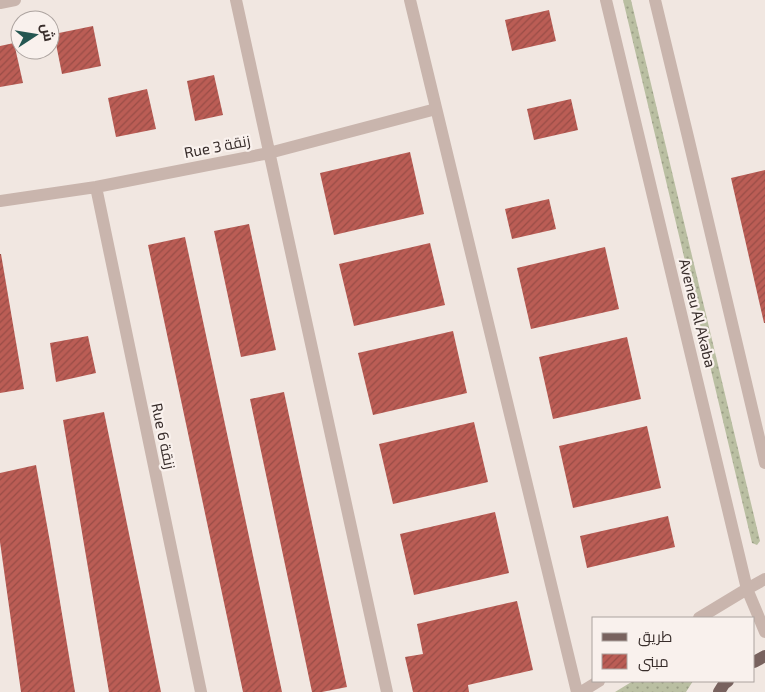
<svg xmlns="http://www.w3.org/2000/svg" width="765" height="692" font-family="'Exo 2',Cairo,sans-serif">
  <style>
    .grass { fill: url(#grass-dots) }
    .building { fill: url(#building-hatch) }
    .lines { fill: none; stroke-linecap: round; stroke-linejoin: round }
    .minor { stroke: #c9b5ad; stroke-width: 12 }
    .major { stroke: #78625e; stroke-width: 12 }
    .labels { text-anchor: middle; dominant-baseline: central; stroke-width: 4.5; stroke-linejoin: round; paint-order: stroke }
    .street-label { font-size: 15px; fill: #382d2b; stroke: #f9f1ed }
  </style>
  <defs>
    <pattern id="grass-dots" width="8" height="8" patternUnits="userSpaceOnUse" patternTransform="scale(1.25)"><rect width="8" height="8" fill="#babfa2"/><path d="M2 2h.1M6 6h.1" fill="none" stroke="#989c84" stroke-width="1.8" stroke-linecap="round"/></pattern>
    <pattern id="building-hatch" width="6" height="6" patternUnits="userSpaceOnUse" patternTransform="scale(1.25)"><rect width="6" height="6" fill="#bb5d55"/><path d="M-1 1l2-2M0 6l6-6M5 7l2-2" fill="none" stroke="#994d47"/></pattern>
  </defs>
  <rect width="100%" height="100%" fill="#f1e7e1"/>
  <path class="grass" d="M 623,0 L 631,0 L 760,541 L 757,545 L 752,543 Z
    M 633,681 L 693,681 L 686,692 L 615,692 Z"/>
  <path class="building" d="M 549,10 L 556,41 L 512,51 L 505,20 Z
    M 93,26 L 101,66 L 62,74 L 54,34 Z
    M 14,43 L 23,83 L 0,87 L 0,46 Z
    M 214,75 L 223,115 L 195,121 L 187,81 Z
    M 147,89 L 156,129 L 116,137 L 108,98 Z
    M 571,99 L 578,130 L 534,140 L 527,109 Z
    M 410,152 L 424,214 L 334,235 L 320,173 Z
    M 765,170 L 765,323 L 764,323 L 731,178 Z
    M 549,199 L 556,229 L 512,239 L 505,209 Z
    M 249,224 L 276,350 L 241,357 L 214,231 Z
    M 185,237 L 248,532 L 282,692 L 243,692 L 148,245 Z
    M 430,243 L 445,305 L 354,326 L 339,264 Z
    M 605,247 L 619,309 L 531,329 L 517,268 Z
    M 0,254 L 1,254 L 24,389 L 0,393 Z
    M 453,331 L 467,393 L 373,415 L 358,353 Z
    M 88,336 L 96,373 L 56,382 L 50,343 Z
    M 627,337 L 641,399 L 553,419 L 539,357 Z
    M 284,392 L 347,687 L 322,692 L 312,692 L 250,399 Z
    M 104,412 L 143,602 L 161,692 L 109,692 L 63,420 Z
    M 474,422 L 488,482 L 393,504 L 379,444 Z
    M 647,426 L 661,488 L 573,508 L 559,446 Z
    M 36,465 L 50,542 L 75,692 L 21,692 L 0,542 L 0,473 Z
    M 495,512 L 509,573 L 414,595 L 400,534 Z
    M 668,516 L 675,547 L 587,568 L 580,536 Z
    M 517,601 L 533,670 L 468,685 L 469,692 L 413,692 L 405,657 L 423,654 L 417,624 Z"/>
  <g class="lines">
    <path class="minor" d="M 236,0 L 387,692
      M 410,0 L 577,692
      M 606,0 L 747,589 L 765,632
      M 655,0 L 688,137 L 765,463
      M 0,3 L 15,0
      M 96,187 L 201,692
      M 0,201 L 96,187 L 269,153 L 436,109
      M 699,618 L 747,589 L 765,579
      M 581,692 L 599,681"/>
    <path class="major" d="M 754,662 L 765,656
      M 719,692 L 724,684 L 728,681"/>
  </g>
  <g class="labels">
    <g class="street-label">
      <text transform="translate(217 146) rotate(-11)">Rue 3 زنقة</text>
      <text transform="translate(698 313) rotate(76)">Aveneu Al Akaba</text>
      <text transform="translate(164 436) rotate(78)">Rue 6 زنقة</text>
    </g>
  </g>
  <rect x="592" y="617" width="162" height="65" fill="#f9f1ed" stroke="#aca39f"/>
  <rect x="602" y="633" width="25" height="8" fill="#78625e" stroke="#aca39f"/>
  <text x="638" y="642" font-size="15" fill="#382d2b">طريق</text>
  <rect x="602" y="654" width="25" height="15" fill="url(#building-hatch)" stroke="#aca39f"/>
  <text x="638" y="667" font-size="15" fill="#382d2b">مبنى</text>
  <g transform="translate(35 35) rotate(78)"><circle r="24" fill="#f9f1ed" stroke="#aca39f"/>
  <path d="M0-4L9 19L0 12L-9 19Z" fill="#245651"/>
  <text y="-8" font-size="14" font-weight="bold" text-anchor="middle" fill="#382d2b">ش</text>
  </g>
</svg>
